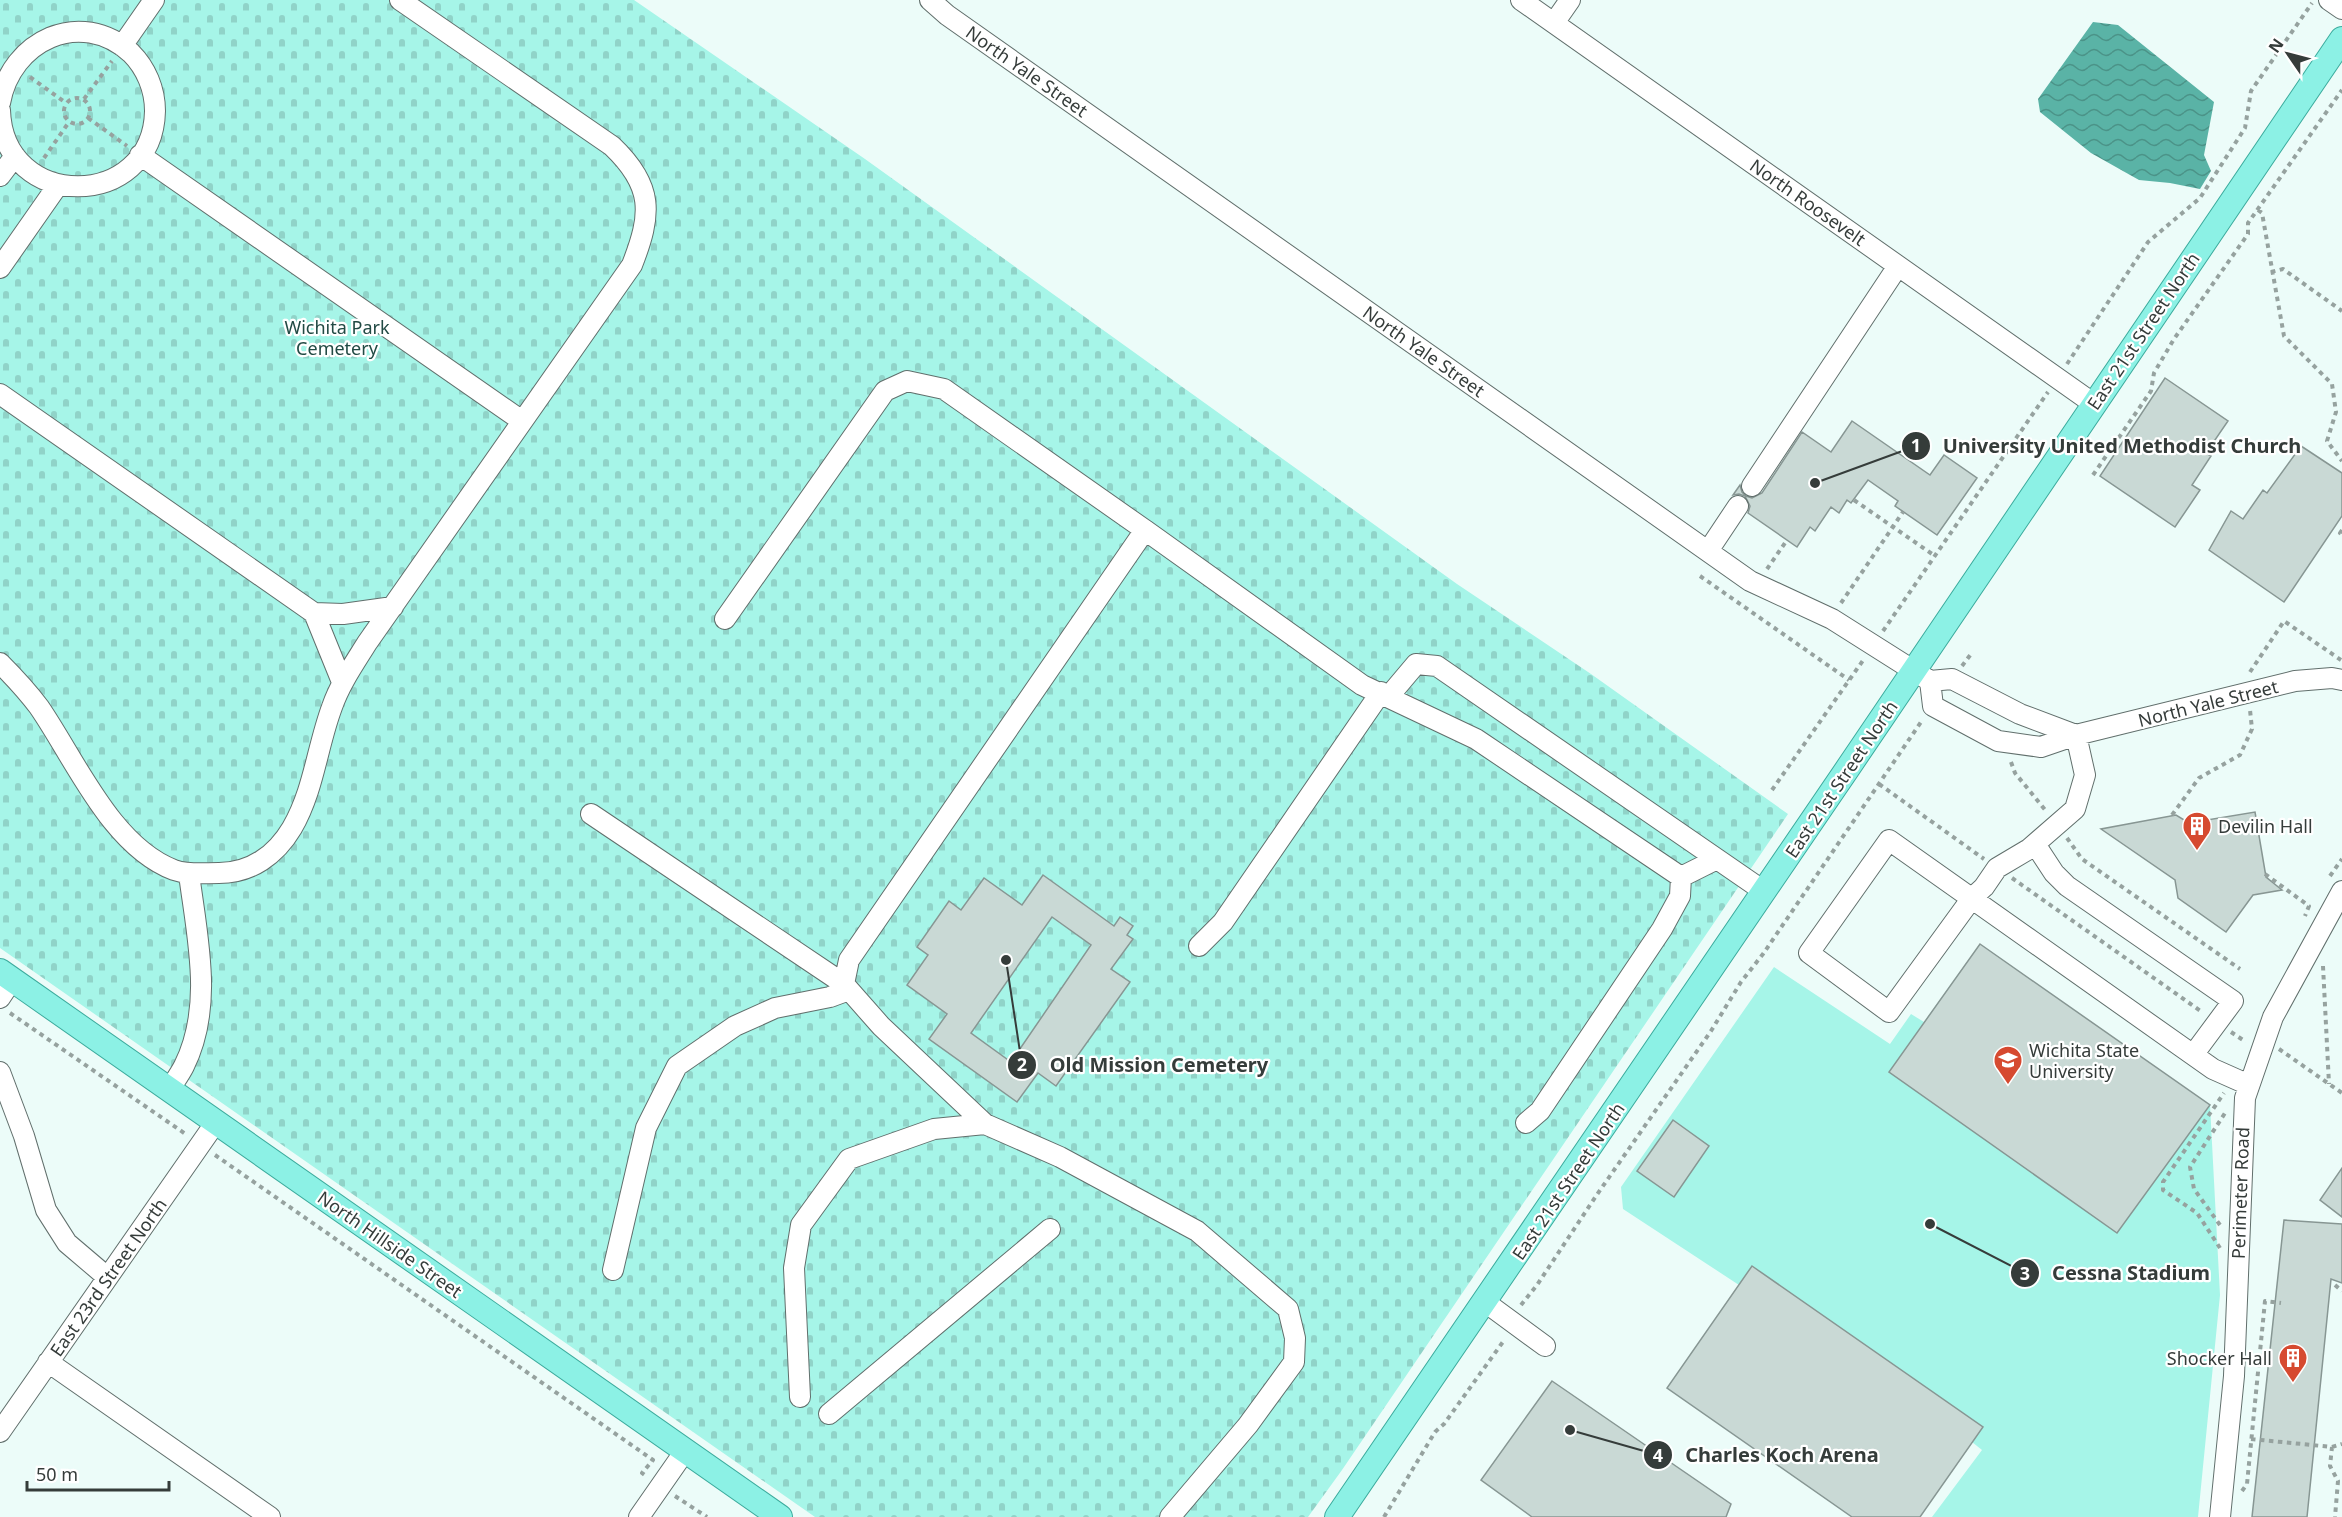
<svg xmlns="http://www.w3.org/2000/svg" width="2342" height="1517" font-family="'Noto Sans',sans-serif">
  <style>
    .cemetery { fill: url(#cemetery-stones) }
    .park { fill: #a6f5e8 }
    .water { fill: url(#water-waves) }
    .building { fill: #c9d9d5; stroke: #879693; stroke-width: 1.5; fill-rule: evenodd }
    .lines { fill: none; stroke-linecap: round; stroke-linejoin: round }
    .minor-casing { stroke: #616f6c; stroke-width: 22 }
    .major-casing { stroke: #3cab9d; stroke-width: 26 }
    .path { stroke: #96a29f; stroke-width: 4; stroke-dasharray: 4.5 4.5; stroke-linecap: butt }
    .minor { stroke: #fff; stroke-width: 20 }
    .major { stroke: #8cf1e5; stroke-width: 24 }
    .labels { text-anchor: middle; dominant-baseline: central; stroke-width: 4.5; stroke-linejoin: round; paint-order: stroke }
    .street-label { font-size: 18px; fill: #353c3a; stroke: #fff }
    .park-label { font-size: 18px; fill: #214a44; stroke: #fff }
    .poi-label { font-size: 18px; fill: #353c3a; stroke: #fff; text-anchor: start }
    .leader { fill: none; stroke: #353c3a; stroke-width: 2 }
    .callout-dot { fill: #353c3a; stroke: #fff; stroke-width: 2 }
    .mark-label { font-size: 18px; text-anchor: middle; font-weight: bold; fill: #fff }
    .callout-label { font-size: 20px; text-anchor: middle; font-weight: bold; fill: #353c3a; stroke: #fff; stroke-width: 4.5; stroke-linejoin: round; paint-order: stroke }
  </style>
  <defs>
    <pattern id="cemetery-stones" width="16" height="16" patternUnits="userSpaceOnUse" patternTransform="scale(1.5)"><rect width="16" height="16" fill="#a6f5e8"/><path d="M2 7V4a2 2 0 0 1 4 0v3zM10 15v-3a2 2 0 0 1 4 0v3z" fill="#90d3c8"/></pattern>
    <pattern id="water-waves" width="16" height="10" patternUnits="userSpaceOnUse" patternTransform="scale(1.5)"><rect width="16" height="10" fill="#5ab3a6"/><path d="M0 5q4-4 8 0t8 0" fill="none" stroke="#4b9388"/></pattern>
  </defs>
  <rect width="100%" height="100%" fill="#ecfcf9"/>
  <path class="cemetery" d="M 0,0 L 634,0 L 865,159 L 1457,584 L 1591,674 L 1788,814 L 1342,1470 L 1308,1517 L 815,1517 L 0,948 Z"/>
  <path class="park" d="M 1980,944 L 2210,1105 L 2220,1295 L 2198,1517 L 1932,1517 L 1982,1450 L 1972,1442 L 1852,1517 L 1667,1388 L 1739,1285 L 1623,1209 L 1621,1187 L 1774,967 L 1890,1044 L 1911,1014 L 1924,1022 Z"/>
  <path class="water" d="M 2093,22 L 2118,25 L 2214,102 L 2204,155 L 2211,171 L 2200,189 L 2170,183 L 2139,180 L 2091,153 L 2040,112 L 2038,99 Z"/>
  <path class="building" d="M 2165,378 L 2228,421 L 2206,453 L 2211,456 L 2192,485 L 2200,490 L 2175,527 L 2100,476 Z
    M 1852,421 L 1930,475 L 1944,455 L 1977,478 L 1937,535 L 1895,506 L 1898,501 L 1868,480 L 1851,503 L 1847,500 L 1839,513 L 1831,507 L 1815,531 L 1810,527 L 1797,547 L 1748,513 L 1750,506 L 1745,496 L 1739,494 L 1733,495 L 1740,485 L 1742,492 L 1746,496 L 1752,498 L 1762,493 L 1802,432 L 1831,452 Z
    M 2301,446 L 2342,473 L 2342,516 L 2284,602 L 2209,550 L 2231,511 L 2243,519 L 2263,490 L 2267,493 Z
    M 2255,812 L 2266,877 L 2282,890 L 2253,895 L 2226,932 L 2178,898 L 2175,880 L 2101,829 L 2176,815 L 2189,823 Z
    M 1043,875 L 1114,926 L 1120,917 L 1133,926 L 1127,935 L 1133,939 L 1111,969 L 1130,982 L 1056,1086 L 1038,1073 L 1017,1102 L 929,1039 L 947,1014 L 907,985 L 928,955 L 917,947 L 949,901 L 961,910 L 984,878 L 1022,905 ZM 1052,917 L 1091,945 L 1011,1062 L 971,1033 Z
    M 1980,944 L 2210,1105 L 2117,1233 L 1889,1072 Z
    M 1673,1120 L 1709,1146 L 1674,1197 L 1637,1171 Z
    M 2342,1168 L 2342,1217 L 2320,1200 Z
    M 2284,1220 L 2342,1224 L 2342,1283 L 2331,1279 L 2307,1517 L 2252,1517 Z
    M 1752,1266 L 1983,1427 L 1920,1517 L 1852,1517 L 1667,1388 Z
    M 1552,1381 L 1731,1504 L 1726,1517 L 1532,1517 L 1481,1480 Z"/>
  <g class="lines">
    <g class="minor-casing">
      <path id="minor" d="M 930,0 L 947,15 L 1750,581 L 1832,619 L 1930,681 L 1952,679 L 2020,714 L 2076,735
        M 1521,0 L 2094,404
        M 2329,0 L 2342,9
        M 1554,23 L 1570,0
        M 122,46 L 154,0
        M 0,103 C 11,41 80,7 131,53 C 146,68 155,89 155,111 C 153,211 3,212 0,110
        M 140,155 L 522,421
        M 0,176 L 15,156
        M 0,268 L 58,185
        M 0,394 L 314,613 L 343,614 L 393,607
        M 1752,486 L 1898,266
        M 1145,530 L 1362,685 L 1476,739 L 1681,877 L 1717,859
        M 1708,551 L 1738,506
        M 314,613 L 342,682
        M 725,619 L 885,391 L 907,381 L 944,389 L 1145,530 L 849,960 L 844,984 L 881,1026 L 985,1124 L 1060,1157 L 1197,1231 L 1288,1309 L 1295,1338 L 1294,1362 L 1248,1425 L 1170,1517
        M 0,663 C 14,677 27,691 39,707 C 75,759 111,846 174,870 C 188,875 203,873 219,873 C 251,873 276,855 292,828 C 314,790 317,747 332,707 C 340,684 354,664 367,643 L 632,265 C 652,214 654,186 612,146 L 400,0
        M 1930,681 L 1933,706 L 1998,741 L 2041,747 L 2076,735 L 2295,681 L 2332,678 L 2342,680
        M 1389,696 L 1416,664 L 1437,666 L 1765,892
        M 2076,735 L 2085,775 L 2075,809 L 2029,849 L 1997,868 L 1984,887 L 1972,898 L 1889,1012 L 1809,953 L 1889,840 C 1986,908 2082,977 2179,1045 L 2213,1069 L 2249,1085
        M 591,814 L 844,984
        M 2035,844 L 2054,873 L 2067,886 L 2233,1001 L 2193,1055
        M 1199,946 L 1223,922 L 1381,692
        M 0,998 L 12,980
        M 0,1072 L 24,1136 L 46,1210 L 67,1243 L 107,1277
        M 170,1089 C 174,1082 180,1074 184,1066 C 214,1006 197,937 189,874
        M 1526,1123 L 1540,1111 L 1662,929 L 1680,896 L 1681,877
        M 613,1270 L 646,1128 L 677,1066 L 735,1026 L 775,1008 L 830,997 L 849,990
        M 1485,1302 L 1545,1346
        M 48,1362 L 270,1517
        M 800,1397 L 794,1268 L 801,1225 L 849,1159 L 934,1129 L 985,1124
        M 829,1414 L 1050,1229
        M 0,1432 L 216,1122
        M 639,1517 L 685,1451
        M 2220,1517 L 2234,1376 L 2245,1098 L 2273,1017 L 2342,891"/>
    </g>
    <g class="major-casing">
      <path id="major" d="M 0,971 L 780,1517
        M 1337,1517 C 1675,1026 2007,532 2342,39"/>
    </g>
    <path class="path" d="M 30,77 L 66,103
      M64 111a13 13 0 1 1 26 0a13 13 0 1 1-26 0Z
      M 84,99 L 112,61
      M 88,118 L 127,146
      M 44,158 L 69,122
      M 2258,210 L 2262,213 L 2284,336 L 2332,384 L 2336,412 L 2327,441 L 2342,461
      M 2271,272 L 2283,269 L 2342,311
      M 2067,364 L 2148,242 L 2200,198 L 2245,128 L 2251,91 L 2312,3
      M 2093,475 L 2151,391 L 2154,373 L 2174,339 L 2248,234 L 2248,223 L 2342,90
      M 1854,500 L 1935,556
      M 2342,530 L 2340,533 L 2342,534
      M 1767,569 L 1787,540
      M 1700,576 L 1849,680
      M 1841,603 L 1903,512
      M 1883,631 L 2048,392
      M 1962,666 L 1971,654
      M 2250,672 L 2284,621 L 2341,660
      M 2011,762 L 2015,773 L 2046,811
      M 1879,784 L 1984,859
      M 1772,790 L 1864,659
      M 2172,815 L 2199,778 L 2240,755 L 2252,729 L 2250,710
      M 2067,838 L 2082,859 L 2240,969
      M 2265,874 L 2309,906 L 2305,916
      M 2330,876 L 2342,859
      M 2012,878 L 2202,1012
      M 2323,966 L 2329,1084
      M 10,1013 L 187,1135
      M 2231,1032 L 2246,1042
      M 2279,1049 L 2342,1093
      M 215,1155 L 653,1460 L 642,1473 L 646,1476
      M 2220,1225 L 2194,1189 L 2190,1167 L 2225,1113
      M 2220,1248 L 2197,1213 L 2163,1190 L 2163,1182 L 2224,1093
      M 2335,1285 L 2342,1291
      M 1521,1305 L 1537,1285 L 1596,1196 L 1711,1031 L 1741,982 L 1763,954 L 1921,722 L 1923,723
      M 2251,1439 L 2332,1447 L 2330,1466 L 2338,1481 L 2335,1517
      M 2332,1447 L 2342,1444
      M 2242,1491 L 2247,1484 L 2265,1301 L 2281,1303
      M 675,1496 L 707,1517
      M 1384,1517 L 1435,1432 L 1444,1424 L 1505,1339"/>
    <use href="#minor" class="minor"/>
    <use href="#major" class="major"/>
  </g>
  <defs>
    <g id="building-pin" transform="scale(1.5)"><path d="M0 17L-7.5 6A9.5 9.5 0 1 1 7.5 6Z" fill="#d64a30" stroke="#fff"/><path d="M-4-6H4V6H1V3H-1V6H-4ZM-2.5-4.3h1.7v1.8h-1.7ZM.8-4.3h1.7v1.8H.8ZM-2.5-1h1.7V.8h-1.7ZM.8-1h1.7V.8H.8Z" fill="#fff"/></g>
    <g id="university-pin" transform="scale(1.5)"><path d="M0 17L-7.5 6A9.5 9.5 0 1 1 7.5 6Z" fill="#d64a30" stroke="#fff"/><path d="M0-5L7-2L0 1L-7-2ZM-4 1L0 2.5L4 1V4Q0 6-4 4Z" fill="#fff"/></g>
  </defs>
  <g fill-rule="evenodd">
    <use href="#building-pin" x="2197" y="826"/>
    <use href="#university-pin" x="2008" y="1060"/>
    <use href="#building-pin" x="2293" y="1358"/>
  </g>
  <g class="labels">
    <g class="street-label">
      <text transform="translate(1027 71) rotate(35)">North Yale Street</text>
      <text transform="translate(1808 202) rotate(35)">North Roosevelt</text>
      <text transform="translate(2143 331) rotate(-56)">East 21st Street North</text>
      <text transform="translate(1424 351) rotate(35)">North Yale Street</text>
      <text transform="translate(2208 703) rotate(-14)">North Yale Street</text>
      <text transform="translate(1841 779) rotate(-56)">East 21st Street North</text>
      <text transform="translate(1568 1181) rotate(-56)">East 21st Street North</text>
      <text transform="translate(2240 1193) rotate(-88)">Perimeter Road</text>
      <text transform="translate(390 1244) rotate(35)">North Hillside Street</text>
      <text transform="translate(108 1277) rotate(-55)">East 23rd Street North</text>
    </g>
    <g class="park-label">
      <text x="337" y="327">Wichita Park<tspan x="337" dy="21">Cemetery</tspan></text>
    </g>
    <g class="poi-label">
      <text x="2218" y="826">Devilin Hall</text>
      <text x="2029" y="1050">Wichita State<tspan x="2029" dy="21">University</tspan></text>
      <text x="2272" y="1358" text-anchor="end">Shocker Hall</text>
    </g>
  </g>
  <path class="leader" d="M1815 483L1916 446M1006 960L1022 1065M1930 1224L2025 1273M1570 1430L1658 1455"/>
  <g class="callout-dot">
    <circle cx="1815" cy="483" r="6"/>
    <circle cx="1006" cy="960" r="6"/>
    <circle cx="1930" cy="1224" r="6"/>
    <circle cx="1570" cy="1430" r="6"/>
    <circle cx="1916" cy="446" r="15"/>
    <circle cx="1022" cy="1065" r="15"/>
    <circle cx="2025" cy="1273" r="15"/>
    <circle cx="1658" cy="1455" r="15"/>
  </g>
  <g class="mark-label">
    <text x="1916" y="452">1</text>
    <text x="1022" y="1071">2</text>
    <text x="2025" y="1280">3</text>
    <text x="1658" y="1462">4</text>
  </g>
  <g class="callout-label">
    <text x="2122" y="453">University United Methodist Church</text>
    <text x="1159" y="1072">Old Mission Cemetery</text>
    <text x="2131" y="1280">Cessna Stadium</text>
    <text x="1782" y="1462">Charles Koch Arena</text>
  </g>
  <g transform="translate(2288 54) rotate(305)" stroke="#ffffff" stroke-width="4.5" paint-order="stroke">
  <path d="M0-4.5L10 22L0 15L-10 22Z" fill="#353c3a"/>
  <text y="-9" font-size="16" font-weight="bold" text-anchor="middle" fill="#353c3a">N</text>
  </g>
  <path d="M27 1481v9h142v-9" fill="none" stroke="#353c3a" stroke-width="3"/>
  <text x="36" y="1481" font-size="18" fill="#353c3a" stroke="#ffffff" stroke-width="4.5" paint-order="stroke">50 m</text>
</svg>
